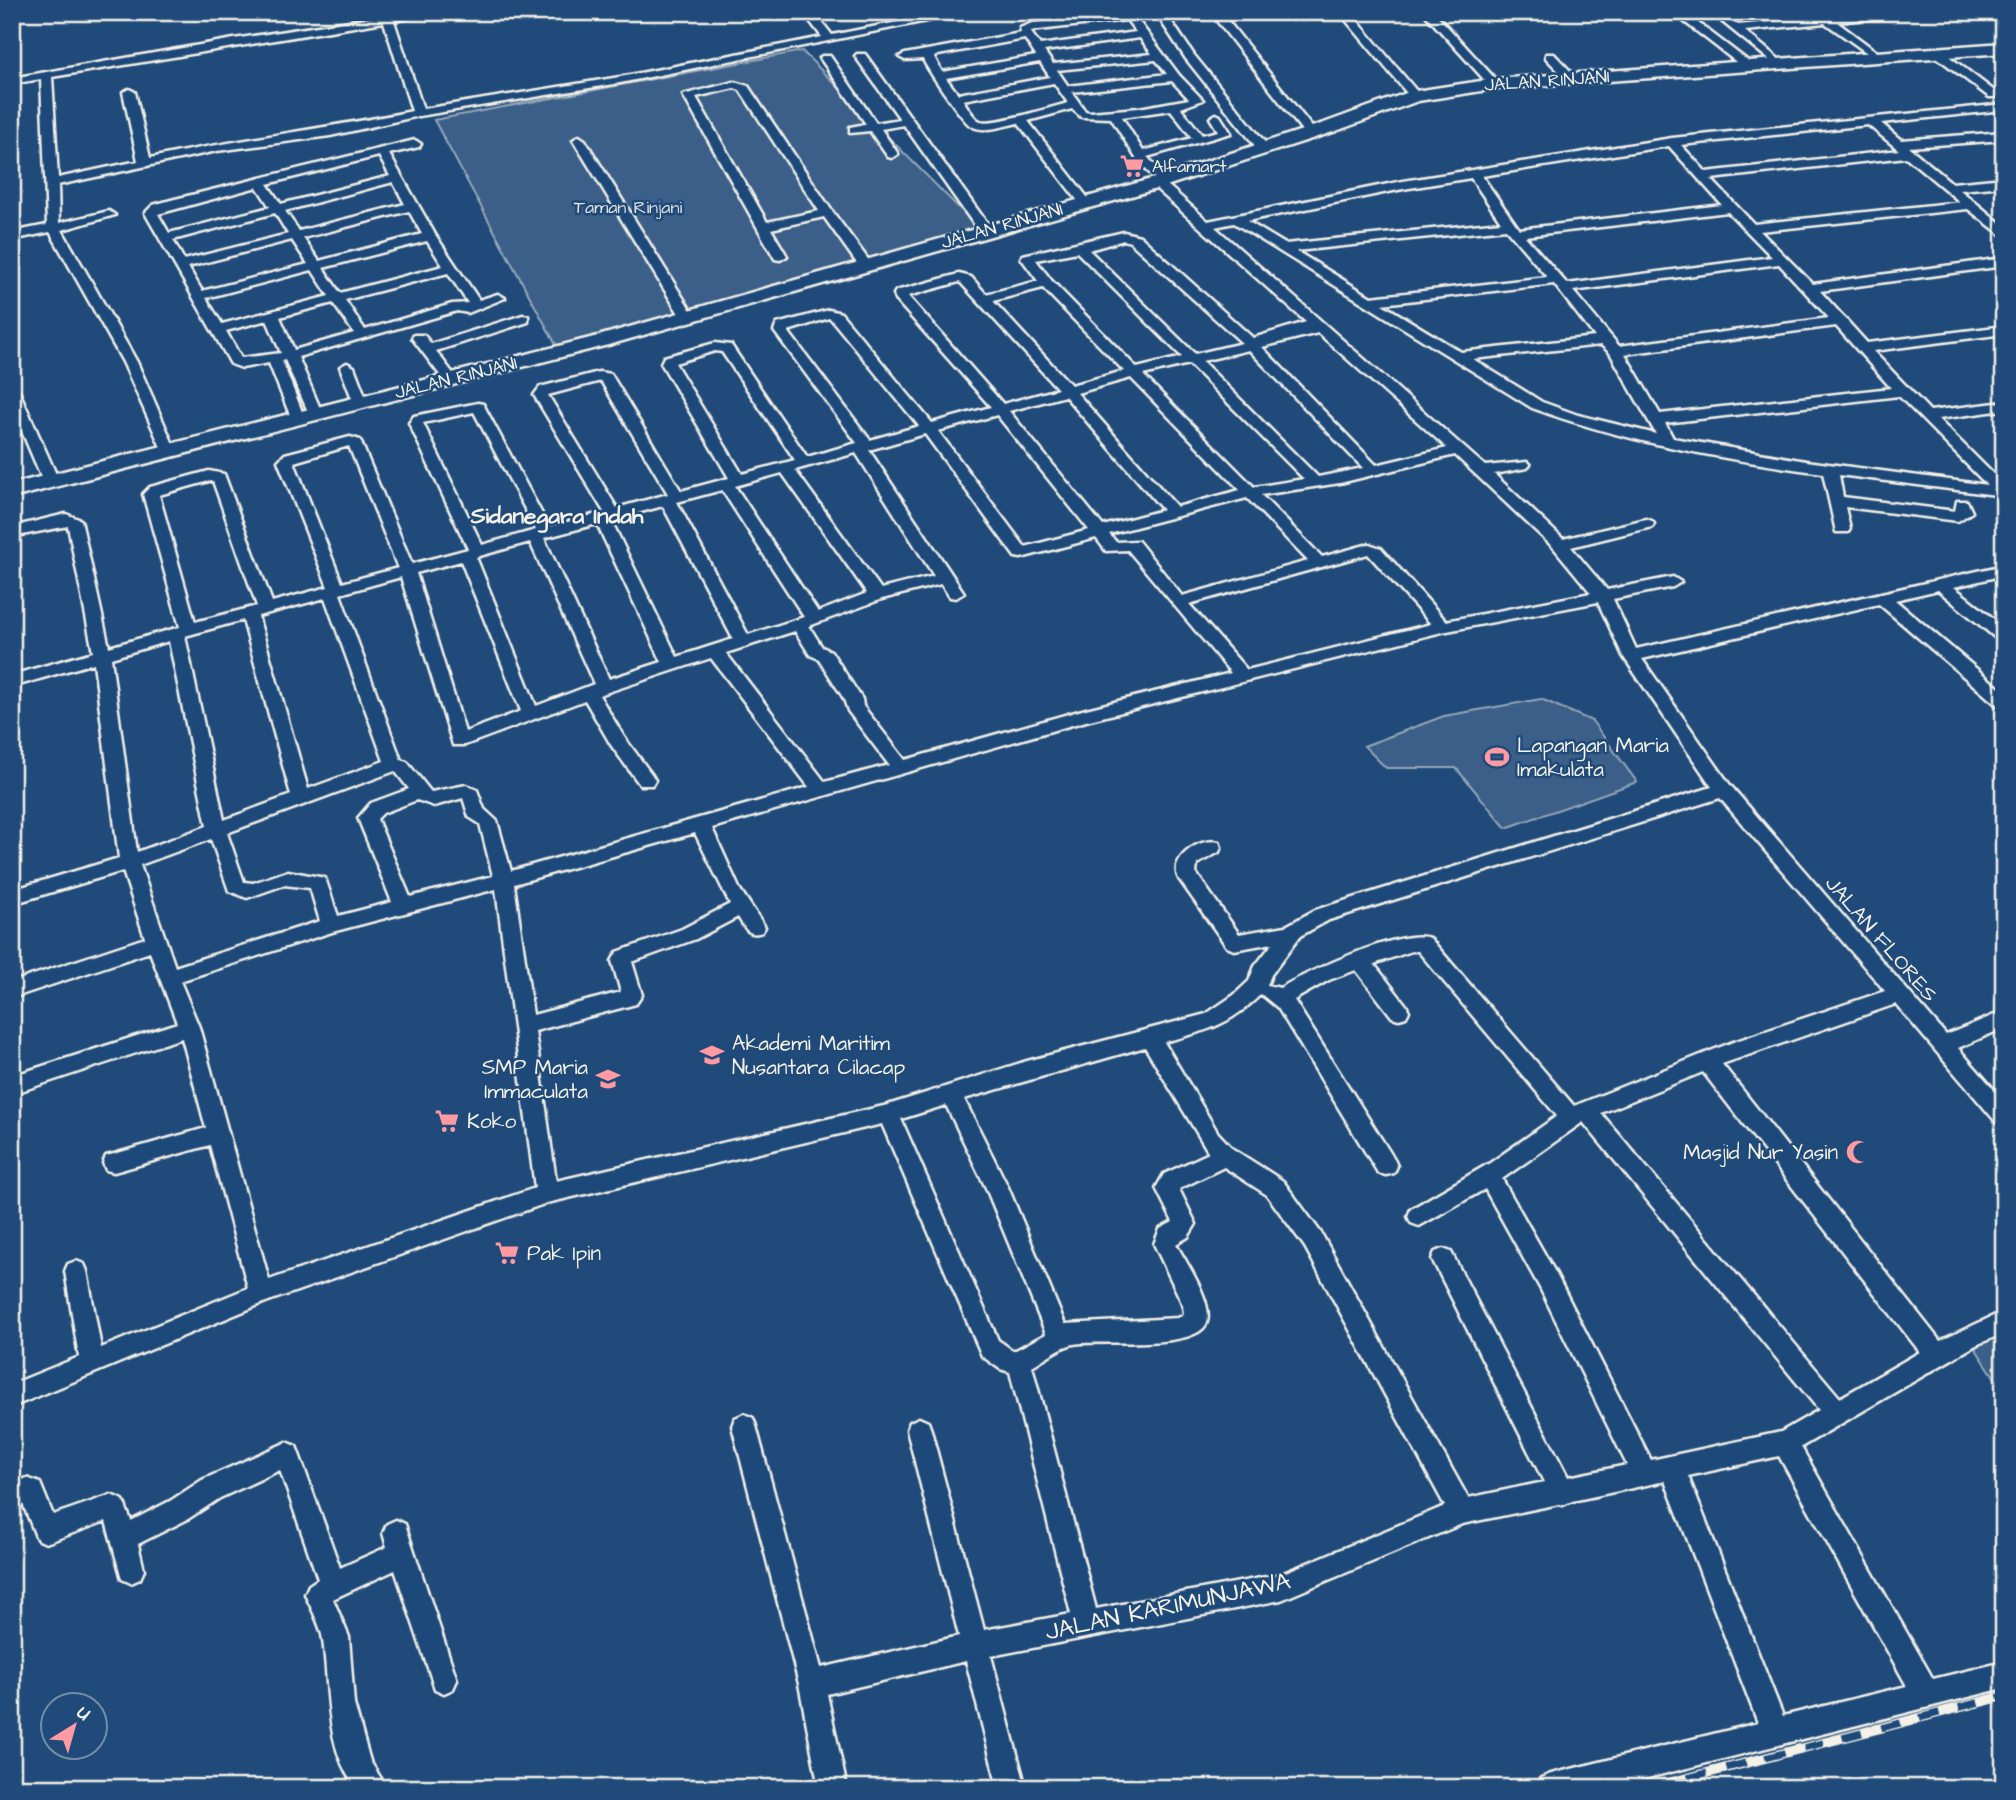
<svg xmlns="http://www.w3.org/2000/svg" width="2016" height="1800" font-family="'Architects Daughter',sans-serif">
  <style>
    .green { fill: #3a5f88; stroke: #97a8b8; stroke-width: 2 }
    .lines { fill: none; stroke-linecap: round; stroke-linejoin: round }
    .street-casing { stroke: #f4f1e8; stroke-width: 5 }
    .secondary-casing { stroke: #f4f1e8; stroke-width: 5 }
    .street { fill: #1f4a7a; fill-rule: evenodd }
    .secondary { fill: #1f4a7a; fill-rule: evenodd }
    .rail-casing { stroke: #f4f1e8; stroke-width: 10 }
    .rail { stroke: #1f4a7a; stroke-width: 7; stroke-dasharray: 20; stroke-linecap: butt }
    .labels { text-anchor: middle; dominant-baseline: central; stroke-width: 5; stroke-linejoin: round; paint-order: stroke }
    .far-street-label { font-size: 18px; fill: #f4f1e8; stroke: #1f4a7a }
    .far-poi-label { font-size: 18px; fill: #f4f1e8; stroke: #1f4a7a; text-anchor: start }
    .far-park-label { font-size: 18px; fill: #e1e2de; stroke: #1f4a7a }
    .poi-label { font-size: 21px; fill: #f4f1e8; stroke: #1f4a7a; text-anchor: start }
    .street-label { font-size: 21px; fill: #f4f1e8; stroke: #1f4a7a }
    .neighbourhood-label { font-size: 23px; font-weight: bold; fill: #f4f1e8; stroke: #1f4a7a }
    .near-street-label { font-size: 24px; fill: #f4f1e8; stroke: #1f4a7a }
  </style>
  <rect width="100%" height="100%" fill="#1f4a7a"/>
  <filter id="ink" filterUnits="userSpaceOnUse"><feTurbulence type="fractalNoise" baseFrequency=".0143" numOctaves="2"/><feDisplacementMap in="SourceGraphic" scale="14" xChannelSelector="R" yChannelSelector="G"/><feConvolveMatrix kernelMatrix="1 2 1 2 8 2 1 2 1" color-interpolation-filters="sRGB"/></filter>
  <g filter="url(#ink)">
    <path class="green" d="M 802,51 L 982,231 L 560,352 L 434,120 Z
      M 1541,699 L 1592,721 L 1637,782 L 1506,828 L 1456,768 L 1386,768 L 1364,746 L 1444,716 Z
      M 2004,1322 L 2004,1392 L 1968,1337 Z"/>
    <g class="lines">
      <g class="street-casing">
        <path id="street" d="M 408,12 L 436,12 L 394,21 L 423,109 L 620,77 L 822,37 L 803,12 L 814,12 L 832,35 L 948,12 L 971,12 L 620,83 L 419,116 L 330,136 L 217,151 L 58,185 L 59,223 L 109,211 L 115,215 L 62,230 L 137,362 L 176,451 L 174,454 L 164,454 L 123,362 L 50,232 L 12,240 L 12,232 L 47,225 L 41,79 L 12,84 L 12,78 L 234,39 ZM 384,22 L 412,111 C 325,129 237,139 150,158 L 135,92 L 129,89 L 123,92 L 138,161 L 58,178 L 52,77 Z
          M 1155,12 L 1165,12 L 1194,55 L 1268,146 L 1268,152 L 1260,152 L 1186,59 Z
          M 1210,12 L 1221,12 L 1315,131 L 1315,137 L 1307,137 Z
          M 1339,12 L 1350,12 L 1419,94 L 1419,98 L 1411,98 Z
          M 1423,12 L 1434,12 L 1498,82 L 1498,86 L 1490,86 Z
          M 1684,12 L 1752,64 L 1752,68 L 1744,68 L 1673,13 Z
          M 1710,12 L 1722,12 L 1738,25 L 1870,12 L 1910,12 L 1905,15 L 1837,22 L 1881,55 L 1883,57 L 1877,60 L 1825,23 L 1745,31 L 1781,61 L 1783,63 L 1777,66 Z
          M 1989,12 L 2001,12 L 2004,22 Z
          M 1130,14 L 1134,15 L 1179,75 L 1203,100 L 1181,108 L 1202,135 L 1218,131 L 1210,118 L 1216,114 L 1220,116 L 1231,133 L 1147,157 L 1170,180 L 1165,183 L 1208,221 L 1403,181 L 1672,138 L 2004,104 L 2004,110 L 1881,123 L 1901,140 L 2004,132 L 2004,140 L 1909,147 L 1952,183 L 2004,178 L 2004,186 L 1960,190 L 2004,226 L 2004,237 L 1968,209 L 1760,231 L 1813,284 L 2004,258 L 2004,266 L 1820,291 L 1867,343 L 2004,326 L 2004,334 L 1873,351 L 1930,411 L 2004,402 L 2004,410 L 1938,419 L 2004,485 L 2004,496 L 1839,475 L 1843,497 L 1955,511 L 1957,501 L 1967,501 L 1972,512 L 1958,521 L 1845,507 L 1850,529 L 1848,532 L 1836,532 L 1823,473 C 1726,460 1624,442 1532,408 L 1234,223 L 1215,227 L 1485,466 L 1527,462 L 1530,465 L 1527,468 L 1494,474 L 1563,539 L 1646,519 L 1652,521 L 1654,524 L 1652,527 L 1571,547 L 1607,590 L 1673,577 L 1681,582 L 1673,587 L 1613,599 L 1636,649 L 2004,565 L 2004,575 L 1954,587 L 2004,627 L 2004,641 L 1998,640 L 1938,590 L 1895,600 L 2004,692 L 2004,708 L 1998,706 L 1879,604 L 1642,659 L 1730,785 L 1946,1035 L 2004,1011 L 2004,1028 L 1958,1048 L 2004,1101 L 2004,1125 L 1996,1122 L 1896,1004 L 1722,1064 L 1940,1341 L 2004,1311 L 2004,1333 L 1976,1345 L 1801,1447 L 1933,1679 L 2004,1662 L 2004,1688 L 1608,1788 L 1537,1788 L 1541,1778 L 1551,1774 L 1758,1723 L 1665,1481 L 1572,1501 L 1563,1505 L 1559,1504 L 1462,1524 L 1281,1600 L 991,1656 L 1026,1788 L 998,1788 L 966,1661 L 827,1694 L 847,1788 L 819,1788 L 799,1684 L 732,1426 L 735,1418 L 744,1414 L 753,1418 L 756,1426 L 821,1668 L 959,1636 L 907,1430 L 910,1422 L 919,1418 L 928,1422 L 931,1430 L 984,1630 L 1071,1614 L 1010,1372 L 1000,1369 L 982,1356 L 882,1124 L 547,1203 L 266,1302 L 12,1407 L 12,1384 L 79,1357 L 65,1271 L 68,1264 L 76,1261 L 84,1264 L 87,1271 L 101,1348 L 248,1288 L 210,1145 L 114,1172 L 106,1170 L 103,1163 L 106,1156 L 114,1154 L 206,1128 L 182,1038 L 12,1094 L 12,1076 L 177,1023 L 150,952 L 12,998 L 12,982 L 145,938 L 123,871 L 12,904 L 12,890 L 119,858 L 94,663 L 12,687 L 12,675 L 93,652 L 68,526 L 12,537 L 12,527 L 66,514 L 81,520 L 109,647 L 180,627 L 143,494 L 150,487 L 209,471 L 224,474 L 272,602 L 328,587 L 278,461 L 285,454 L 350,437 L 360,440 L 412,564 L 468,549 L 409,423 L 414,416 L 478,403 L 483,404 L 549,527 L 604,512 L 534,395 L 540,387 L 599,372 L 611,374 L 681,491 L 729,478 L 661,363 L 664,357 L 715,343 L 731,345 L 807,457 L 857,443 L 774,331 L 777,324 L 829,310 L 841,313 L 932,423 L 991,407 L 896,300 L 894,294 L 896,291 L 959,274 L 971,277 L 986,294 L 1038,281 L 1021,258 L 1023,255 L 1124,232 L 1140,236 L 1253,338 L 1306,322 L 1153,186 L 1151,183 L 1156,179 L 1139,163 L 1111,118 L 1081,117 L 1072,109 L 1028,121 L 1091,202 L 1085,206 L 1081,205 L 1018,123 C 1004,126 982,134 970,125 C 962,120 925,66 923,59 L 905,60 L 899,57 L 905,54 L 1021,33 L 1020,28 L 1032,23 ZM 1127,20 L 1136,32 L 1040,45 L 1030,31 ZM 1140,38 L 1152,54 L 1053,64 L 1044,51 ZM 1025,39 L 1036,56 L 942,72 L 934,57 L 938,55 ZM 1156,60 L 1167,74 L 1068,86 L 1057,70 ZM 1040,62 L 1050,77 L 958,94 L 946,78 ZM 1172,81 L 1189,99 L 1139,108 L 1090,112 L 1085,111 L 1072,92 ZM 1054,83 L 1068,103 C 1053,107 991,126 980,121 C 973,118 967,106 963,100 ZM 1171,110 L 1192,138 L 1143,151 L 1122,117 ZM 1868,125 L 1899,150 L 1706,172 L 1681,145 ZM 1669,146 L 1722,205 L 1519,229 L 1482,176 ZM 1906,157 L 1960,202 L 1754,224 L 1711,179 ZM 1471,178 L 1501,222 L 1285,244 L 1247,221 L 1403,189 ZM 1728,212 L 1772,257 L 1567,284 L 1525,236 ZM 1506,229 L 1547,277 L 1371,297 L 1296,251 ZM 1124,240 L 1130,242 L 1242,343 L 1195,354 L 1089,250 ZM 1077,252 L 1182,357 L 1137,368 L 1051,280 L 1036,260 ZM 1779,264 L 1829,318 L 1619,346 L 1573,291 ZM 959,282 L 961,283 L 1058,389 L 1003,404 L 908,296 ZM 1554,284 L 1595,337 L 1461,352 L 1382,304 ZM 1043,288 L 1124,371 L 1071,385 L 993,301 ZM 829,318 L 831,319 L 919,426 L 870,440 L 788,331 ZM 1836,326 L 1891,388 L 1660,414 L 1625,354 ZM 1318,333 L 1447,448 L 1376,465 L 1262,347 ZM 1601,345 L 1610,353 L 1656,434 L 1578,415 L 1542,402 L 1473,359 ZM 1249,350 L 1363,468 L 1318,477 L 1202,361 ZM 715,351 L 722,352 L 795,460 L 742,474 L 675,363 ZM 1189,364 L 1304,479 L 1254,487 L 1143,375 ZM 1131,378 L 1240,490 L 1177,507 L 1077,393 ZM 601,381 L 668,494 L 617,508 L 548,395 ZM 1065,396 L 1163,510 L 1103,526 L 1009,411 ZM 1899,396 L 1987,485 L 1806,461 L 1673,438 L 1665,423 ZM 474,412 L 536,530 L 482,545 L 423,423 ZM 997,415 L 1089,530 L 1025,547 L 938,431 ZM 925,434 L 1015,557 L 1021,558 L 1096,538 L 1106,551 L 1128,550 L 1231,673 L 1086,709 L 905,760 L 863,706 L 862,699 L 831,651 L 822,647 L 809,626 L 882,599 L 941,584 L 950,597 L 956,598 L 964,593 L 869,450 ZM 349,446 L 398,568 L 342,583 L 294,462 ZM 856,453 L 934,576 L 881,589 L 795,470 ZM 1455,455 L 1554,548 L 1591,593 L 1446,621 L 1381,548 L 1369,544 L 1322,557 L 1261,495 L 1340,483 ZM 782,473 L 867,593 L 818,612 L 735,486 ZM 209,481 L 213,481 L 257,606 L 195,622 L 159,495 ZM 722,490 L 804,617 L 748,635 L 677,502 ZM 1247,498 L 1308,561 L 1182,596 L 1138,541 L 1116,542 L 1109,534 ZM 663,506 L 733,639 L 677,657 L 611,520 ZM 597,524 L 662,662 L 609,679 L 544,538 ZM 530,542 L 594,684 L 536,706 L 476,557 ZM 1368,554 L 1431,624 L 1247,670 L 1189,604 ZM 461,561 L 521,711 L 465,732 L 416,573 ZM 401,577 L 453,745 L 465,745 L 585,700 L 611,745 L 640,785 L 652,785 L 655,780 L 652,775 L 624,737 L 599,695 L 711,658 L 809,787 L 511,871 L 497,821 L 484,809 L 477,790 L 466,785 L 431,792 L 407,762 L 401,760 L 340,594 ZM 325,598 L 384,761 L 308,789 L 258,616 ZM 1598,602 L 1623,656 L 1712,787 L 1315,910 L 1286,926 L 1239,934 L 1196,873 L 1197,864 L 1219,852 L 1221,847 L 1219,842 C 1200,837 1168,858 1179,879 L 1227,947 L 1234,950 L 1273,943 L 1255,966 L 1249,981 L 1234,995 L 1206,1014 L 1027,1061 L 888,1105 L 556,1181 L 535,1031 L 636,1004 L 642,995 L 632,962 L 696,939 L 738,917 C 745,928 748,937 762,932 L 765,927 L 739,888 L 712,828 L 1086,721 L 1442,632 ZM 243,620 L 291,795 L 224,820 L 185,636 ZM 795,631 L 810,655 L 819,659 L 844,699 L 848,711 L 889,765 L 825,782 L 726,653 ZM 169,641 L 207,826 L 137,852 L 111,658 ZM 395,771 L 409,789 L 371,803 L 358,818 L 392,902 L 338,916 L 325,878 L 288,871 L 253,883 L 244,882 L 227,833 ZM 463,798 L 469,817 L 480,824 L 493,876 L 410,897 L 377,819 L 383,813 L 417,800 L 434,806 ZM 1720,798 L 1885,991 L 1733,1042 L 1574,1106 L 1430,938 C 1400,928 1308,972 1280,988 L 1267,985 L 1271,975 L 1300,936 L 1329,920 ZM 695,833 L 730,904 L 682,929 L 617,952 L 612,961 L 621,992 L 533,1015 L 514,884 ZM 211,839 L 229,891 L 247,898 L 284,885 L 310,888 L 320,921 L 175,967 L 140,865 ZM 496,889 L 535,1188 L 269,1280 L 199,1027 L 180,981 L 332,932 ZM 1412,951 L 1418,951 L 1557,1116 L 1490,1163 L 1411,1209 L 1408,1216 L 1411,1223 L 1419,1226 L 1485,1189 L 1540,1288 L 1627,1465 L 1568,1477 L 1451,1252 L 1443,1249 L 1435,1252 L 1432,1259 L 1544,1482 L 1468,1498 L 1321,1233 L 1283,1181 L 1233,1149 L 1218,1133 L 1164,1042 C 1206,1031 1229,1026 1261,994 L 1278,1008 L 1378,1173 L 1386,1175 L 1394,1173 L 1397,1166 L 1394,1159 L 1294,1000 L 1329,980 L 1356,970 L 1392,1017 L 1399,1019 L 1406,1017 L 1409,1011 L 1406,1005 L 1374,964 ZM 1145,1047 L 1209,1153 L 1164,1174 L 1156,1188 L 1173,1222 L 1160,1229 L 1154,1244 L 1183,1305 L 1184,1315 L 1178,1318 L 1065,1324 L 1008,1187 L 964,1099 ZM 1703,1072 L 1920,1352 L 1840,1398 L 1601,1113 ZM 946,1105 L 986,1188 L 1046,1334 L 1016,1350 L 1012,1350 L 998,1340 L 901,1119 ZM 1583,1122 L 1819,1410 L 1781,1432 L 1651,1460 L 1556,1274 L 1502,1179 ZM 1224,1167 L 1267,1195 L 1305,1247 L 1445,1506 L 1281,1574 L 1096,1609 L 1032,1366 C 1044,1359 1061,1346 1074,1344 C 1100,1339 1198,1351 1207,1322 C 1213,1302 1186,1262 1176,1244 L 1188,1237 L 1196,1224 L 1179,1189 ZM 1779,1456 L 1907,1686 L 1783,1716 L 1688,1476 Z
          M 1934,51 L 1942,51 L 1997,93 L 1997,97 L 1989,97 L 1934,55 Z
          M 857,54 L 865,54 L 990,227 L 990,233 L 980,233 L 904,125 L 881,129 L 898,154 L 892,158 L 888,157 L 870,131 L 850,133 L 850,127 L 866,124 L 820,58 L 822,56 L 830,56 L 876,123 L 900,119 L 855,56 Z
          M 1546,54 L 1554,54 L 1576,77 L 1576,81 L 1568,81 L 1546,58 Z
          M 734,82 L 748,86 L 832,211 L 873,266 L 871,269 L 861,269 L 824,217 L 771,229 L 787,256 L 780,260 L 775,259 L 683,95 ZM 734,88 L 740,90 L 819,211 L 767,222 L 696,97 Z
          M 579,136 L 585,140 L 695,317 L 693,320 L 683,320 L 681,317 L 573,140 Z
          M 415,140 L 421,144 L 419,147 L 389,154 L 436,236 L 479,300 L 498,294 L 505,298 L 468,313 L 457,311 L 298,357 L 322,413 L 320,416 L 310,416 L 285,360 L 282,361 L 304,417 L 302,420 L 292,420 L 269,363 L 242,368 L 231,364 L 145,213 L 153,205 L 171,200 ZM 379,156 L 390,176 L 281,204 L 267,184 ZM 393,182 L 405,204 L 299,231 L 285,211 ZM 257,187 L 270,207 L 169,233 L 158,214 ZM 409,211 L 422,234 L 319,261 L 303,238 ZM 275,213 L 288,234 L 184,260 L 173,240 ZM 292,240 L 308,264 L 202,291 L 188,267 ZM 427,241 L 443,266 L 340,293 L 323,268 ZM 312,270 L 329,296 L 222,324 L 206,298 ZM 448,273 L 468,303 L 452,304 L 365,330 L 345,300 ZM 333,303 L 354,333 L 294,350 L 280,317 ZM 267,320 L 281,353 L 241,358 L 226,331 Z
          M 523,315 L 528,316 L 528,322 L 436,351 L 458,380 L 451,384 L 446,383 L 412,338 L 414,335 L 424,335 L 431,344 Z
          M 347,363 L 354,367 L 367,401 L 365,404 L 355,404 L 353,401 L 340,367 Z
          M 12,387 L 19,391 L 59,481 L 56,484 L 51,486 L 43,481 L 12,408 Z
          M 287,1442 L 296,1446 L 299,1454 L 340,1568 L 387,1547 L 383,1533 L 387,1524 L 396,1520 L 405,1524 L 457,1680 L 453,1689 L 444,1693 L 435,1689 L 395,1570 L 333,1599 L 349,1637 L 354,1704 L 370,1761 L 387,1788 L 356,1788 C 324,1746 330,1689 323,1640 C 321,1625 311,1608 305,1594 L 309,1585 L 318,1579 L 280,1470 L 220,1498 L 188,1519 L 138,1544 L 144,1570 L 140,1579 L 131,1583 L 122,1579 L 106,1521 L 46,1543 L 37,1539 L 23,1504 L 12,1509 L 12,1484 L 27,1478 L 40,1483 L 53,1515 L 111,1495 L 123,1500 L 131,1521 L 170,1501 L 202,1480 Z"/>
      </g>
      <g class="secondary-casing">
        <path id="secondary" d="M 2004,43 L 2004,53 L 1494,89 L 1418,101 L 1336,131 L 1163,187 L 612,344 L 12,498 L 12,484 L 598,336 L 1151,179 L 1324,123 L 1409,92 L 1494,79 Z"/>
      </g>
      <use href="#street" class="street"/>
      <use href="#secondary" class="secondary"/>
      <g class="rail-casing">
        <path id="rail" d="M 1649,1788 L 2004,1696"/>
      </g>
      <use href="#rail" class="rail"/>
    </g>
  </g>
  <defs>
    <g id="supermarket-bare" transform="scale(1.89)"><path d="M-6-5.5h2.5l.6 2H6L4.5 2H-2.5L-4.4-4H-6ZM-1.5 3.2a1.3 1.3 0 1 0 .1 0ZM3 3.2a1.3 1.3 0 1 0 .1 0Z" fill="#ff9aa2" stroke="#1f4a7a" stroke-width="2.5" paint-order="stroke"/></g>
    <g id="stadium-bare" transform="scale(1.89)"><path d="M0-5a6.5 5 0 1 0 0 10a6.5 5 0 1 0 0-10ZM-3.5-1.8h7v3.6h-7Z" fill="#ff9aa2" stroke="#1f4a7a" stroke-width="2.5" paint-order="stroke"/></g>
    <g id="school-bare" transform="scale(1.89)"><path d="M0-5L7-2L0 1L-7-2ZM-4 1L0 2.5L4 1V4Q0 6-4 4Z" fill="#ff9aa2" stroke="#1f4a7a" stroke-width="2.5" paint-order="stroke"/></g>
    <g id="mosque-bare" transform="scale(1.89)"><path d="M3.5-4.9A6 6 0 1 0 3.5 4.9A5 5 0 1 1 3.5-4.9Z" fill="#ff9aa2" stroke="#1f4a7a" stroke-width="2.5" paint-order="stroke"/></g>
  </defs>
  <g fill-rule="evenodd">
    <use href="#supermarket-bare" x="1132" y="166"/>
    <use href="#stadium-bare" x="1497" y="757"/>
    <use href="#school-bare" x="712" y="1055"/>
    <use href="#school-bare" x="608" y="1079"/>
    <use href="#supermarket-bare" x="447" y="1121"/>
    <use href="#mosque-bare" x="1858" y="1152"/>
    <use href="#supermarket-bare" x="507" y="1253"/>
  </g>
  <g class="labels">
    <g class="far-street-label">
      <text transform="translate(1547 81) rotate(-4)">JALAN RINJANI</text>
      <text transform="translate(1002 226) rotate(-16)">JALAN RINJANI</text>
      <text transform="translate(456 378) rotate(-14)">JALAN RINJANI</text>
    </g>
    <g class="far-poi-label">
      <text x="1152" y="166">Alfamart</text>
    </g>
    <g class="far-park-label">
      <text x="628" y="207">Taman Rinjani</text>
    </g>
    <g class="poi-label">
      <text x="1517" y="745">Lapangan Maria<tspan x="1517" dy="24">Imakulata</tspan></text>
      <text x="732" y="1043">Akademi Maritim<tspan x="732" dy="24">Nusantara Cilacap</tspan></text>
      <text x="588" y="1067" text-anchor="end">SMP Maria<tspan x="588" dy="24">Immaculata</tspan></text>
      <text x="467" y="1121">Koko</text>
      <text x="1838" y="1152" text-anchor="end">Masjid Nur Yasin</text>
      <text x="527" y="1253">Pak Ipin</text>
    </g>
    <g class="street-label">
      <text transform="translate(1881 939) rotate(49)">JALAN FLORES</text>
    </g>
    <g class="neighbourhood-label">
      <text x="557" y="516">Sidanegara Indah</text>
    </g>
    <g class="near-street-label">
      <text transform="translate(1168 1607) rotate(-12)">JALAN KARIMUNJAWA</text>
    </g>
  </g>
  <rect width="2016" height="1800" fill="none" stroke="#1f4a7a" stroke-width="42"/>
  <rect x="21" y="21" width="1974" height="1758" fill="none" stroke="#f4f1e8" stroke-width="2.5" filter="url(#ink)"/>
  <g transform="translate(74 1726) rotate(37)"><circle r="33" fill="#1f4a7a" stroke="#748da6" stroke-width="2"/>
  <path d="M0-5L12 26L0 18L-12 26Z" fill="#ff9aa2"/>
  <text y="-10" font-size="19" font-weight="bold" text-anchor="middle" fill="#f4f1e8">U</text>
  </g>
</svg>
